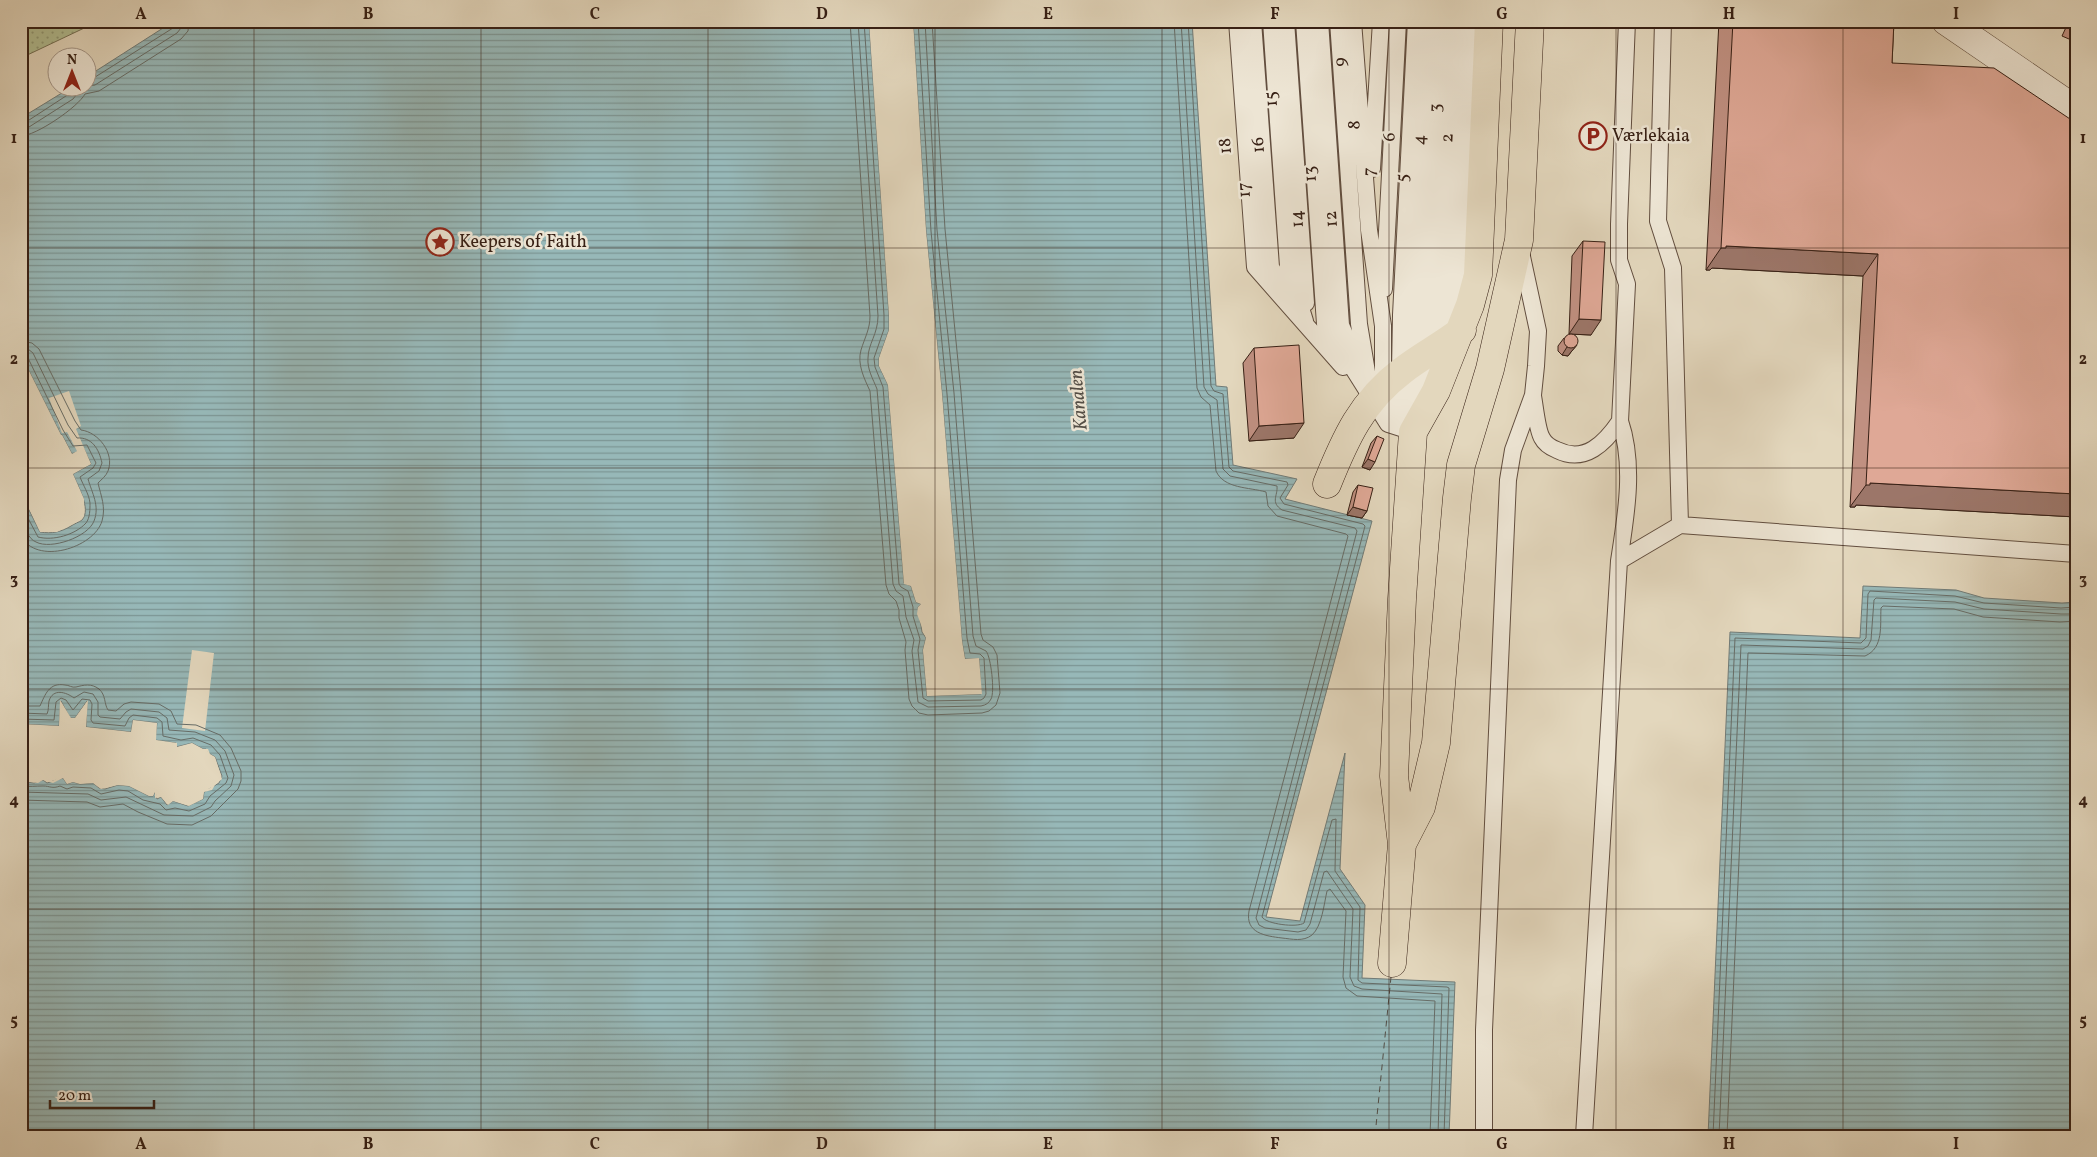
<svg xmlns="http://www.w3.org/2000/svg" width="2097" height="1157" font-family="Vollkorn,serif">
  <style>
    .park { fill: url(#park-dots); stroke: #746f54 }
    .water { fill: url(#water-rules); stroke: #717b77 }
    .pier { fill: #e3d7bd }
    .lines { fill: none; stroke-linecap: round; stroke-linejoin: round }
    .shore { stroke: #676c66; stroke-width: 1 }
    .ferry { stroke: #544e46; stroke-width: 1; stroke-dasharray: 6 5; stroke-linecap: butt }
    .service-casing { stroke: #624e3f; stroke-width: 18 }
    .minor-casing { stroke: #624e3f; stroke-width: 29 }
    .trunk-casing { stroke: #372015; stroke-width: 29 }
    .service { stroke: #ede5d4; stroke-width: 16 }
    .minor { stroke: #ede5d4; stroke-width: 28 }
    .trunk { stroke: #e3d7bd; stroke-width: 28 }
    .wall { fill: #c09081; stroke: #372015 }
    .shaded-wall { fill: #9c7669; stroke: #372015 }
    .building { fill: #dfa896; stroke: #372015 }
    .grid { fill: none; stroke: #372015; stroke-width: 1; stroke-opacity: 0.55 }
    .labels { text-anchor: middle; dominant-baseline: central; stroke-width: 5; stroke-linejoin: round; paint-order: stroke }
    .street-label { font-size: 18px; fill: #372015; stroke: #ede5d4 }
    .poi-label { font-size: 18px; fill: #372015; stroke: #ede5d4; text-anchor: start }
    .water-label { font-size: 19px; font-style: italic; fill: #544e46; stroke: #ede5d4 }
    .neatline { fill: none; stroke: #372015; stroke-width: 2 }
    .grid-label { font-size: 16px; text-anchor: middle; font-weight: bold; fill: #372015 }
  </style>
  <defs>
    <pattern id="park-dots" width="8" height="8" patternUnits="userSpaceOnUse" patternTransform="scale(1.25)"><rect width="8" height="8" fill="#b2be92"/><path d="M2 2h.1M6 6h.1" fill="none" stroke="#929a76" stroke-width="1.8" stroke-linecap="round"/></pattern>
    <pattern id="water-rules" width="6" height="5" patternUnits="userSpaceOnUse" patternTransform="scale(1.25)"><rect width="6" height="5" fill="#97b8b8"/><path d="M0 2.5h6" fill="none" stroke="#7c9594"/></pattern>
  </defs>
  <rect width="100%" height="100%" fill="#e3d7bd"/>
  <filter id="stains"><feTurbulence type="fractalNoise" baseFrequency=".004" numOctaves="4"/><feColorMatrix values="0 0 0 0 .2 0 0 0 0 .09 0 0 0 0 .02 0 0 0 .5 -.17"/></filter>
  <radialGradient id="worn" r=".72"><stop offset=".6" stop-color="#630" stop-opacity="0"/><stop offset="1" stop-color="#630" stop-opacity=".3"/></radialGradient>
  <path class="park" d="M 21,21 L 99,21 L 21,58 Z"/>
  <path class="water" d="M 174,21 L 869,21 L 889,315 L 889,330 L 879,358 L 879,366 L 888,385 L 904,583 L 911,586 L 916,602 L 921,604 L 918,607 L 922,632 L 926,638 L 923,650 L 927,696 L 981,694 L 979,659 L 965,659 L 962,642 L 942,394 L 926,231 L 913,21 L 1192,21 L 1216,386 L 1227,387 L 1233,465 L 1297,479 L 1285,499 L 1372,521 L 1266,917 L 1300,921 L 1345,753 L 1340,869 L 1365,905 L 1362,978 L 1455,982 L 1449,1136 L 21,1136 L 21,781 L 34,783 L 43,780 L 47,783 L 63,778 L 67,784 L 73,782 L 80,784 L 93,783 L 99,788 L 105,789 L 118,785 L 129,786 L 149,796 L 153,796 L 155,792 L 157,799 L 161,797 L 167,805 L 173,801 L 188,806 L 203,799 L 204,792 L 219,783 L 222,776 L 215,757 L 210,754 L 206,749 L 203,749 L 192,743 L 176,747 L 176,743 L 155,740 L 157,723 L 133,720 L 131,732 L 86,727 L 87,701 L 75,718 L 70,718 L 61,701 L 59,726 L 21,724 L 21,494 L 40,532 C 52,534 61,532 71,526 C 74,524 79,522 82,520 C 92,509 77,485 73,474 L 91,464 L 84,449 L 72,454 L 62,435 L 61,435 L 21,355 L 21,118 L 70,88 L 88,88 L 88,76 Z
    M 1863,586 L 1956,590 L 1984,598 L 2062,603 L 2076,602 L 2076,1136 L 1708,1136 L 1730,632 L 1860,638 Z"/>
  <path class="pier" d="M 869,21 L 871,21 L 891,315 L 891,331 L 881,358 L 882,365 L 890,385 L 907,582 L 913,584 L 918,601 L 924,603 L 920,614 L 928,638 L 926,650 L 930,694 L 979,692 L 976,661 L 963,661 L 960,642 L 940,394 L 924,231 L 911,21 L 913,21 L 926,231 L 942,394 L 962,641 L 965,659 L 979,658 L 982,694 L 927,696 L 923,650 L 926,638 L 917,614 L 918,607 L 921,604 L 916,602 L 911,586 L 904,584 L 888,385 L 879,366 L 879,358 L 889,330 L 889,315 Z
    M 21,355 L 61,435 L 62,435 L 72,454 L 77,451 L 67,432 L 62,433 L 49,398 L 69,391 L 81,426 L 76,429 L 91,464 L 73,474 L 84,499 L 84,516 L 81,520 L 57,532 L 40,532 L 21,491 L 42,530 L 53,530 L 64,527 L 81,515 L 82,500 L 70,473 L 88,463 L 83,452 L 73,456 L 70,455 L 58,436 L 21,361 Z
    M 192,650 L 214,653 L 205,731 L 182,728 Z
    M 60,700 L 71,718 L 75,718 L 88,700 L 86,727 L 131,732 L 133,720 L 157,723 L 156,740 L 177,743 L 177,747 L 192,743 L 203,749 L 208,749 L 210,754 L 215,757 L 222,779 L 215,785 L 212,790 L 204,792 L 203,799 L 189,806 L 173,801 L 168,805 L 161,797 L 155,798 L 155,792 L 153,796 L 149,796 L 129,786 L 118,785 L 101,789 L 93,783 L 80,784 L 73,782 L 67,784 L 63,778 L 53,783 L 43,780 L 38,783 L 21,781 L 21,779 L 37,780 L 43,777 L 52,781 L 63,776 L 67,781 L 73,779 L 80,781 L 93,781 L 102,786 L 118,783 L 130,783 L 150,794 L 156,790 L 157,796 L 163,795 L 168,802 L 174,799 L 188,804 L 201,797 L 202,790 L 210,788 L 213,783 L 220,778 L 213,759 L 208,756 L 207,751 L 202,751 L 192,746 L 176,749 L 174,745 L 154,742 L 154,725 L 135,723 L 134,732 L 132,734 L 85,729 L 83,727 L 84,709 L 77,720 L 70,721 L 63,709 L 60,728 L 21,727 L 21,724 L 59,726 Z"/>
  <g class="lines">
    <path class="shore" d="M 850,21 L 870,316 C 870,329 865,337 861,350 C 857,364 864,378 870,391 L 886,585 L 889,594 L 896,601 L 899,610 L 899,618 L 906,642 L 905,650 L 909,699 L 912,706 L 919,713 L 928,715 L 982,713 L 989,711 L 996,705 L 1000,693 L 997,655 L 993,647 L 983,640 L 981,634 L 961,392 L 945,229 L 932,21
      M 858,21 L 878,316 C 878,334 868,344 868,358 C 867,369 873,379 877,389 L 893,584 L 896,591 L 903,596 L 906,617 L 914,640 L 912,651 L 918,702 L 928,707 L 981,706 C 986,705 989,703 991,699 C 995,692 991,657 986,651 L 976,646 L 973,636 L 954,393 L 937,230 L 925,21
      M 864,21 L 884,315 L 884,329 L 874,358 L 875,367 L 883,387 L 899,584 L 901,587 L 908,591 L 913,607 L 913,616 L 920,639 L 918,650 L 923,698 L 928,701 L 981,700 L 984,698 L 986,694 L 984,658 L 980,654 L 970,653 L 967,638 L 947,394 L 931,231 L 918,21
      M 1174,21 L 1197,388 L 1201,397 L 1210,405 L 1216,471 C 1224,489 1249,487 1266,492 L 1268,506 L 1277,516 L 1346,534 L 1348,536 L 1249,911 C 1245,933 1265,936 1282,938 C 1292,939 1303,942 1312,935 C 1322,926 1324,904 1327,891 L 1330,889 L 1346,911 L 1343,977 L 1346,988 L 1357,996 L 1435,1001 L 1430,1136
      M 1181,21 L 1204,387 L 1208,394 L 1217,400 L 1223,469 L 1230,476 L 1277,486 C 1278,496 1270,502 1282,510 L 1355,528 L 1357,531 L 1256,918 L 1259,925 L 1265,928 L 1298,932 L 1306,930 L 1310,924 L 1324,872 L 1327,871 L 1353,909 L 1350,977 L 1354,986 L 1362,989 L 1442,994 L 1438,1136
      M 1188,21 L 1211,386 L 1214,391 L 1223,394 L 1229,467 L 1233,471 L 1287,482 L 1288,485 L 1280,498 L 1284,504 L 1363,524 L 1365,526 L 1262,917 C 1266,924 1297,928 1304,923 L 1332,820 L 1336,819 L 1335,871 L 1360,907 L 1358,980 L 1362,983 L 1447,987 L 1449,988 L 1444,1136
      M 88,80 L 92,79 L 173,28 L 176,21
      M 88,86 L 95,85 L 177,33 L 181,28 L 182,21
      M 21,122 L 26,122 L 69,94 L 72,88
      M 21,129 L 29,127 L 73,99 L 77,94 L 78,88
      M 21,136 C 36,136 78,107 85,94 L 99,91 L 181,39 L 188,31 L 189,21
      M 21,341 L 32,343 L 39,349 L 75,421 L 81,430 C 98,432 115,453 108,471 C 106,476 102,479 98,483 C 101,496 106,507 102,521 C 94,548 36,566 21,536
      M 21,348 L 28,349 L 33,353 L 68,425 L 77,438 C 92,437 99,449 102,463 L 99,471 L 88,479 C 92,493 100,506 94,521 C 88,537 51,550 36,542 C 28,539 25,527 21,520
      M 21,354 L 28,358 L 63,430 L 73,446 L 87,445 L 96,463 L 93,468 L 80,477 C 83,485 89,494 90,503 C 90,509 90,518 86,523 C 75,535 53,541 38,537 L 21,505
      M 21,706 L 40,706 C 45,695 49,682 65,685 C 69,685 72,688 76,687 C 84,685 91,683 99,689 C 106,695 104,704 108,710 L 116,711 L 124,704 L 131,702 L 159,704 L 171,711 L 177,724 L 196,725 L 220,735 L 231,748 L 241,771 L 241,781 L 238,789 L 211,816 L 192,825 L 167,824 L 138,812 L 123,804 L 100,807 L 87,802 L 21,800
      M 21,713 L 47,714 C 49,710 48,705 49,701 C 53,688 66,692 74,698 L 84,692 L 93,694 L 98,702 L 98,715 L 100,717 L 120,719 L 126,712 L 131,709 L 159,712 L 167,718 L 169,730 L 195,732 L 215,740 L 225,751 L 234,775 L 231,786 L 215,801 L 211,807 L 193,816 L 164,815 L 126,797 L 101,800 L 88,794 L 21,792
      M 21,719 L 54,720 L 56,702 L 61,698 L 66,700 L 73,710 L 82,699 L 90,700 L 92,704 L 91,720 L 93,723 L 125,726 L 129,718 L 133,715 L 157,718 L 162,722 L 163,736 L 181,740 L 193,738 L 211,745 L 220,755 L 228,778 L 226,783 L 210,796 L 205,804 L 189,811 L 175,808 L 166,810 L 160,804 L 143,800 L 128,791 L 119,790 L 101,794 L 91,788 L 73,787 L 67,789 L 60,786 C 52,789 50,786 43,786 C 36,786 29,787 21,786
      M 1713,1136 L 1735,638 L 1861,643 L 1866,638 L 1868,594 L 1870,591 L 1955,596 L 1984,603 L 2061,608 L 2076,607
      M 1719,1136 L 1741,645 L 1863,649 L 1868,646 L 1871,640 L 1874,600 L 1876,598 L 1955,602 L 1984,609 L 2061,614 L 2076,614
      M 1727,1136 L 1748,653 L 1865,656 C 1884,648 1880,625 1881,608 L 1883,606 L 1954,609 L 1983,617 L 2060,622 L 2076,621"/>
    <path class="ferry" d="M 1375,1136 L 1391,977"/>
    <g class="service-casing">
      <path id="service" d="M 1237,21 L 1255,267 L 1343,367
        M 1253,21 L 1271,267 L 1286,292
        M 1271,21 L 1288,266 L 1305,321
        M 1286,21 L 1306,303
        M 1304,21 L 1325,324 L 1388,424 L 1413,432
        M 1320,21 L 1341,325 L 1354,356
        M 1338,21 L 1359,324 L 1370,390
        M 1353,21 L 1369,230 L 1383,326 L 1383,387 L 1395,418 L 1403,425
        M 1663,21 L 1658,221 L 1673,268 L 1680,525 L 2076,554
        M 1372,169 L 1381,21
        M 1384,289 L 1398,21
        M 1459,309 L 1474,21
        M 1444,346 L 1461,21
        M 1426,396 L 1446,21
        M 1533,396 C 1535,406 1537,430 1542,438 C 1545,444 1552,448 1557,450 C 1585,464 1605,443 1620,421 L 1627,284 L 1619,260 L 1619,224 L 1627,21
        M 1413,414 L 1416,307 L 1431,21
        M 1411,429 L 1404,412 L 1400,371 L 1401,315 L 1416,21
        M 1619,561 L 1680,525
        M 1484,1136 L 1484,1030 L 1508,480 L 1513,450 L 1533,395 L 1536,366 L 1538,331 L 1521,252
        M 1584,1136 L 1619,561 C 1626,516 1635,465 1620,421"/>
    </g>
    <g class="minor-casing">
      <path id="minor" d="M 1946,21 L 2076,110"/>
    </g>
    <g class="trunk-casing">
      <path id="trunk" d="M 1327,484 C 1345,439 1362,401 1402,371 C 1421,356 1443,345 1462,330
        M 1402,844 L 1421,807 L 1436,743 L 1457,498 L 1461,465 L 1490,369 L 1519,240 L 1530,21
        M 1392,963 L 1402,844 L 1394,776 L 1402,599 L 1413,432 L 1436,391 L 1470,305 L 1478,275 L 1489,21"/>
    </g>
    <use href="#service" class="service"/>
    <use href="#minor" class="minor"/>
    <use href="#trunk" class="trunk"/>
  </g>
  <path class="wall" d="M 1719,21 L 1894,21 L 1892,63 L 2076,123 L 2076,517 L 1856,505 L 1855,507 L 1850,507 L 1863,276 L 1712,268 L 1710,270 L 1706,270 Z
    M 2069,21 L 2076,21 L 2076,42 L 2062,36 Z
    M 1583,241 L 1591,335 L 1569,334 L 1572,256 Z
    M 1564,338 L 1577,345 L 1571,352 L 1568,356 L 1562,355 L 1558,351 L 1558,346 Z
    M 1254,348 L 1294,438 L 1249,441 L 1243,363 Z
    M 1377,436 L 1370,470 L 1362,467 L 1371,443 Z
    M 1358,485 L 1367,511 L 1362,518 L 1347,515 L 1353,492 Z"/>
  <path class="shaded-wall" d="M 1726,246 L 1878,254 L 1863,276 L 1712,268 L 1710,270 L 1706,270 L 1721,248 Z
    M 1579,319 L 1601,320 L 1591,335 L 1569,334 Z
    M 1577,345 L 1571,352 L 1568,356 L 1562,355 L 1567,347 Z
    M 1304,423 L 1294,438 L 1249,441 L 1259,426 Z
    M 1368,459 L 1375,462 L 1370,470 L 1362,467 Z
    M 1870,483 L 2076,494 L 2076,517 L 1856,505 L 1855,507 L 1850,507 L 1866,485 Z
    M 1353,507 L 1367,511 L 1362,518 L 1347,515 Z"/>
  <path class="building" d="M 1733,21 L 1894,21 L 1892,63 L 1994,68 L 2076,123 L 2076,494 L 1870,483 L 1870,485 L 1866,485 L 1878,254 L 1726,246 L 1726,248 L 1721,248 Z
    M 1583,241 L 1605,242 L 1601,320 L 1579,319 Z
    M1564 341a7 7 0 1 1 14 0a7 7 0 1 1-14 0Z
    M 1299,345 L 1304,423 L 1259,426 L 1254,348 Z
    M 1377,436 L 1384,439 L 1375,462 L 1368,459 Z
    M 1358,485 L 1373,488 L 1367,511 L 1353,507 Z"/>
  <path class="grid" d="M 254,21 L 254,1136M 481,21 L 481,1136M 708,21 L 708,1136M 935,21 L 935,1136M 1162,21 L 1162,1136M 1389,21 L 1389,1136M 1616,21 L 1616,1136M 1843,21 L 1843,1136M 21,248 L 2076,248M 21,468 L 2076,468M 21,689 L 2076,689M 21,909 L 2076,909"/>
  <defs>
    <g id="parking-ring" transform="scale(1.4375)"><circle r="9.5" fill="#ede5d4" stroke="#8f2418" stroke-width="1.5"/><path d="M-3.5-5.5H1a3.5 3.5 0 0 1 0 7H-1V5.5H-3.5ZM-1-3.4V-.6H.8a1.4 1.4 0 0 0 0-2.8Z" fill="#8f2418"/></g>
    <g id="sight-ring" transform="scale(1.4375)"><circle r="9.5" fill="#ede5d4" stroke="#8f2418" stroke-width="1.5"/><path d="M0-6L1.8-2.2L6-1.7L2.9 1.2L3.7 5.4L0 3.3L-3.7 5.4L-2.9 1.2L-6-1.7L-1.8-2.2Z" fill="#8f2418"/></g>
  </defs>
  <g fill-rule="evenodd">
    <use href="#parking-ring" x="1593" y="136"/>
    <use href="#sight-ring" x="440" y="242"/>
  </g>
  <g class="labels">
    <g class="street-label">
      <text transform="translate(1341 62) rotate(-87)">9</text>
      <text transform="translate(1272 99) rotate(-94)">15</text>
      <text transform="translate(1436 108) rotate(-87)">3</text>
      <text transform="translate(1355 125) rotate(-87)">8</text>
      <text transform="translate(1390 137) rotate(-87)">6</text>
      <text transform="translate(1448 138) rotate(-87)">2</text>
      <text transform="translate(1420 140) rotate(-87)">4</text>
      <text transform="translate(1259 145) rotate(-94)">16</text>
      <text transform="translate(1226 146) rotate(-94)">18</text>
      <text transform="translate(1370 172) rotate(-87)">7</text>
      <text transform="translate(1311 174) rotate(-94)">13</text>
      <text transform="translate(1403 178) rotate(-87)">5</text>
      <text transform="translate(1245 190) rotate(-94)">17</text>
      <text transform="translate(1298 219) rotate(-94)">14</text>
      <text transform="translate(1332 219) rotate(-94)">12</text>
    </g>
    <g class="poi-label">
      <text x="1612" y="136">Værlekaia</text>
      <text x="459" y="242">Keepers of Faith</text>
    </g>
    <g class="water-label">
      <text transform="translate(1079 400) rotate(-95)">Kanalen</text>
    </g>
  </g>
  <rect width="2097" height="1157" fill="none" stroke="#e3d7bd" stroke-width="55"/>
  <g transform="translate(72 72)"><circle r="24" fill="#ede5d4" stroke="#a49688"/>
  <path d="M0-4L9 19L0 12L-9 19Z" fill="#8f2418"/>
  <text y="-8" font-size="14" font-weight="bold" text-anchor="middle" fill="#372015">N</text>
  </g>
  <path d="M50 1100v8h104v-8" fill="none" stroke="#372015" stroke-width="2.5"/>
  <text x="58" y="1100" font-size="15" fill="#372015" stroke="#ede5d4" stroke-width="4" paint-order="stroke">20 m</text>
  <rect x="28" y="28" width="2042" height="1102" class="neatline"/>
  <g class="grid-label">
    <text x="141" y="19">A</text>
    <text x="368" y="19">B</text>
    <text x="595" y="19">C</text>
    <text x="822" y="19">D</text>
    <text x="1048" y="19">E</text>
    <text x="1275" y="19">F</text>
    <text x="1502" y="19">G</text>
    <text x="1729" y="19">H</text>
    <text x="1956" y="19">I</text>
    <text x="14" y="143">1</text>
    <text x="2083" y="143">1</text>
    <text x="14" y="364">2</text>
    <text x="2083" y="364">2</text>
    <text x="14" y="584">3</text>
    <text x="2083" y="584">3</text>
    <text x="14" y="805">4</text>
    <text x="2083" y="805">4</text>
    <text x="14" y="1025">5</text>
    <text x="2083" y="1025">5</text>
    <text x="141" y="1149">A</text>
    <text x="368" y="1149">B</text>
    <text x="595" y="1149">C</text>
    <text x="822" y="1149">D</text>
    <text x="1048" y="1149">E</text>
    <text x="1275" y="1149">F</text>
    <text x="1502" y="1149">G</text>
    <text x="1729" y="1149">H</text>
    <text x="1956" y="1149">I</text>
  </g>
  <rect width="100%" height="100%" filter="url(#stains)"/>
  <rect width="100%" height="100%" fill="url(#worn)"/>
</svg>
